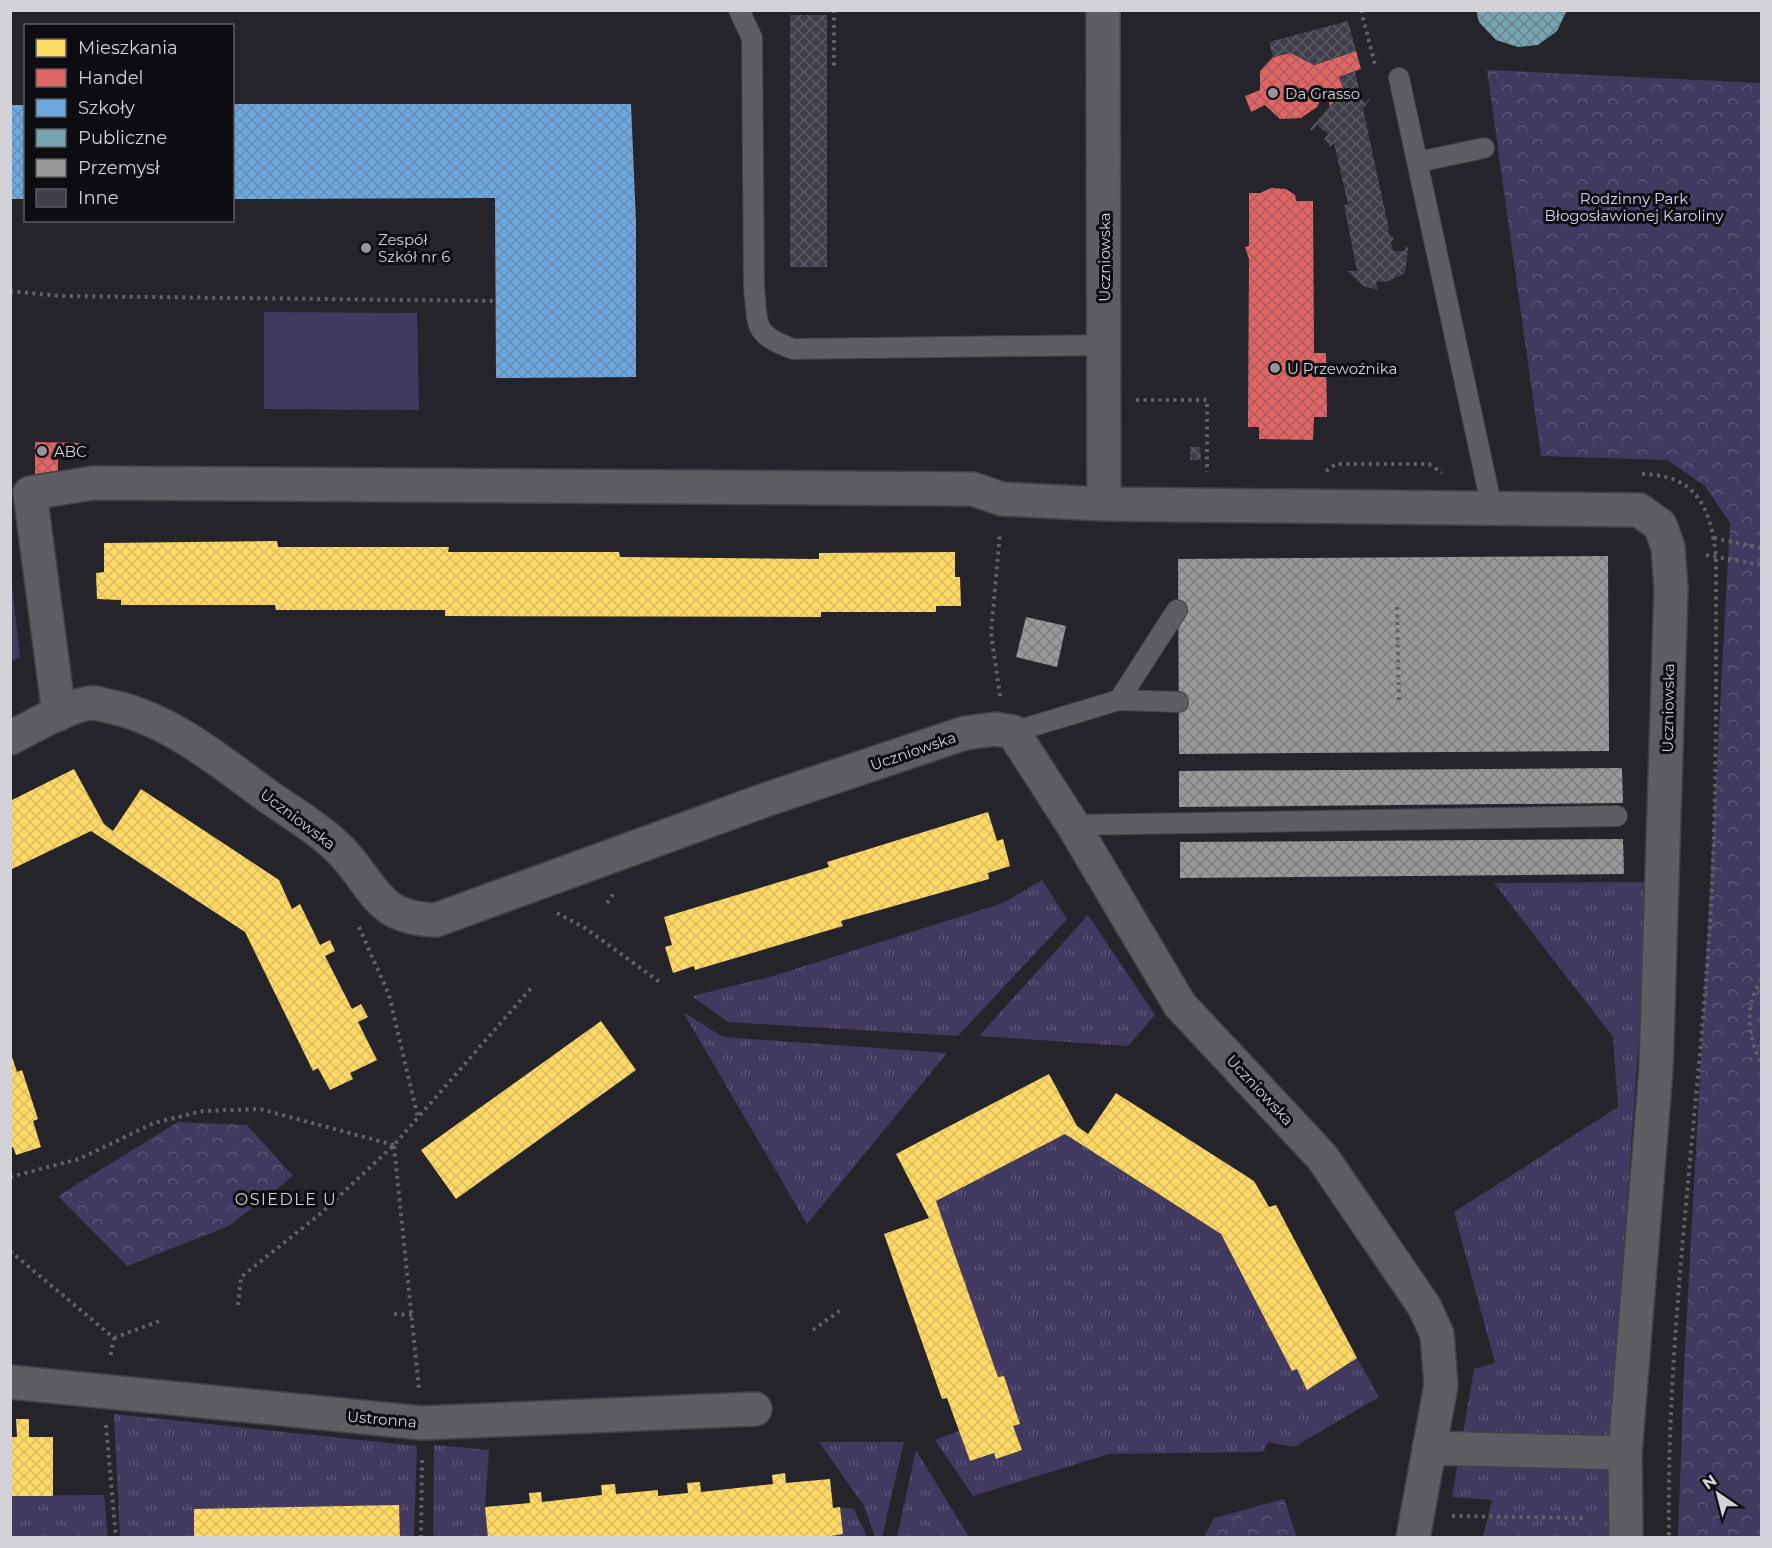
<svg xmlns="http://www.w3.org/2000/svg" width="1772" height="1548" font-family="Montserrat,sans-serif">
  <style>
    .grass { fill: url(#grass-tufts) }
    .forest { fill: url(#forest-crowns) }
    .pitch { fill: #41395f }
    .homes { fill: url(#homes-cross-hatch) }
    .shops { fill: url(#shops-cross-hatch) }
    .schools { fill: url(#schools-cross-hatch) }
    .public { fill: url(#public-cross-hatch) }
    .industry { fill: url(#industry-cross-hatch) }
    .building { fill: url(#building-cross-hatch) }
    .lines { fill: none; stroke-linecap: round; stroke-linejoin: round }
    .lane-casing { stroke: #424146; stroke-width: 22 }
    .street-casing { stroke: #424146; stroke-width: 36 }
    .path { stroke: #626166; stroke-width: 4; stroke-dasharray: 3 4.5; stroke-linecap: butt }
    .lane { stroke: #5e5d61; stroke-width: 20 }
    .street { stroke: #5e5d61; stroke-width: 33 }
    .poi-dot { fill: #96959c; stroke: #0d0c11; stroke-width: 2 }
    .labels { text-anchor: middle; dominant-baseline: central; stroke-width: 6; stroke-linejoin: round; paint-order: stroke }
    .poi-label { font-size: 15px; fill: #d3d2d9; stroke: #0d0c11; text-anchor: start }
    .park-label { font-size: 15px; fill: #d8d2f7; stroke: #0d0c11 }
    .street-label { font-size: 15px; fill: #d3d2d9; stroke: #0d0c11 }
    .neighbourhood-label { font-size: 16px; letter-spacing: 1.5px; fill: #d3d2d9; stroke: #0d0c11 }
  </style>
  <defs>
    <pattern id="grass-tufts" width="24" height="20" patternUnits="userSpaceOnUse" patternTransform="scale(1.5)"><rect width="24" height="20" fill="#41395f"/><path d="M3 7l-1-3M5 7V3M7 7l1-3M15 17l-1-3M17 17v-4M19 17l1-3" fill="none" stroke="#5c5575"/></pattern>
    <pattern id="forest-crowns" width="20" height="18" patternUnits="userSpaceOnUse" patternTransform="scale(1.5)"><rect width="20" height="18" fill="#41395f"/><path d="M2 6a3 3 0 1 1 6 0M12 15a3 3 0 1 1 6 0" fill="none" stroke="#5c5575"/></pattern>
    <pattern id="homes-cross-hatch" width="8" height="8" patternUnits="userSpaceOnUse" patternTransform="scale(1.5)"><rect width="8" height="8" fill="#ffd966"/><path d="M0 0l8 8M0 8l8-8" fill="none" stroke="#d9ba5f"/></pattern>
    <pattern id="shops-cross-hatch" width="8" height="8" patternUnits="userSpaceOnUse" patternTransform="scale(1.5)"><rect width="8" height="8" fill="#e06666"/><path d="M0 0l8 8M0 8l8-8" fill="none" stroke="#b05a5b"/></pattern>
    <pattern id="schools-cross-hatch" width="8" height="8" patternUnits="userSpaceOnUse" patternTransform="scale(1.5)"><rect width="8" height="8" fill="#6fa8dc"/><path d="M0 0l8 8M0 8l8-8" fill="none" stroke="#638eb5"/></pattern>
    <pattern id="public-cross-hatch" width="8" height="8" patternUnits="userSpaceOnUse" patternTransform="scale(1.5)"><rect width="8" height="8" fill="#76a5af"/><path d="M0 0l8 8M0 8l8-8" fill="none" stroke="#66868e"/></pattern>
    <pattern id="industry-cross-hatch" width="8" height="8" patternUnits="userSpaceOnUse" patternTransform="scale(1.5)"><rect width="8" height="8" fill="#999"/><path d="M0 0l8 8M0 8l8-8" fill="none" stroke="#7e7e7f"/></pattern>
    <pattern id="building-cross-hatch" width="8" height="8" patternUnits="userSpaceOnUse" patternTransform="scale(1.5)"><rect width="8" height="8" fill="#403e4a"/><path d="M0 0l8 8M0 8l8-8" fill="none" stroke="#5b5964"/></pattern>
  </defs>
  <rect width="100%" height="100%" fill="#25242a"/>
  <path class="grass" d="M 11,576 L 20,657 L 11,661 L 10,661 Z
    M 1042,880 L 1067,919 L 958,1036 L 728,1022 L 692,996 L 773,976 L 1003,903 Z
    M 1650,882 L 1612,1412 L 1612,1537 L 1483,1537 L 1492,1500 L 1452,1497 L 1474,1369 L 1495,1363 L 1454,1212 L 1618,1107 L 1613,1037 L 1494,883 Z
    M 1088,915 L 1155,1015 L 1128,1046 L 979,1036 Z
    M 683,1012 L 723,1037 L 947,1053 L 807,1224 Z
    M 1065,1134 L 1221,1234 L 1292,1371 L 1297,1369 L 1307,1389 L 1357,1358 L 1379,1397 L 1294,1447 L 1268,1442 L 1263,1452 L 1109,1454 L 973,1496 L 935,1440 L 959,1431 L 970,1461 L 994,1453 L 997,1459 L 1022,1450 L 1013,1426 L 1020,1424 L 1004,1376 L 998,1377 L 936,1201 Z
    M 114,1414 L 417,1446 L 414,1537 L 120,1537 Z
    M 819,1442 L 904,1442 L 882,1537 L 875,1537 L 864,1506 Z
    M 434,1445 L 489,1450 L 485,1507 L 488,1537 L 433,1538 Z
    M 916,1450 L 969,1537 L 897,1537 Z
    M 104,1495 L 108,1537 L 11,1537 L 10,1496 Z
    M 840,1507 L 854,1509 L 867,1537 L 818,1538 L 842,1533 Z"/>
  <path class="forest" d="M 1487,70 L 1761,83 L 1761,1537 L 1678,1537 L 1684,1369 L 1730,523 L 1705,486 L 1667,460 L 1541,456 Z
    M 178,1122 L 247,1125 L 293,1176 L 229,1226 L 127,1266 L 58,1196 Z
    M 1284,1499 L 1297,1537 L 1204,1537 L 1214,1518 Z"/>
  <path class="pitch" d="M 264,312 L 417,313 L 419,410 L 264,409 Z"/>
  <path class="homes" d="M 277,541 L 278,547 L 449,547 L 448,552 L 619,552 L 620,557 L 819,559 L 819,553 L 955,552 L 955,577 L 960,577 L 961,606 L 936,606 L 936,612 L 821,612 L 821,617 L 445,616 L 445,610 L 276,610 L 275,605 L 121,605 L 121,600 L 97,599 L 96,573 L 104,572 L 104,543 Z
    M 74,769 L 104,824 L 113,831 L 141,789 L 279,880 L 292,909 L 300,904 L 320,945 L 330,940 L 335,951 L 325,956 L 352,1009 L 361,1004 L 368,1017 L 358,1022 L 377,1060 L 350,1073 L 353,1079 L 330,1090 L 318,1068 L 313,1071 L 245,932 L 91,831 L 10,870 L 10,801 Z
    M 988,812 L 997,841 L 1003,839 L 1010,866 L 988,873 L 989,879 L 841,921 L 843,926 L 695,970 L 694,966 L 673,973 L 665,947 L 672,945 L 664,917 L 829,867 L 827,862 Z
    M 601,1021 L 636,1070 L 456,1199 L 421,1150 Z
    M 11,1054 L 17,1072 L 22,1070 L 38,1119 L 33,1121 L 41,1147 L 16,1155 L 13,1147 L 10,1147 Z
    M 1049,1074 L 1077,1126 L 1088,1134 L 1116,1093 L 1254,1181 L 1269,1207 L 1276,1205 L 1357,1358 L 1307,1390 L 1297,1369 L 1292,1371 L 1221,1234 L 1065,1134 L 936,1201 L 998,1377 L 1004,1376 L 1020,1424 L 1013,1426 L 1022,1450 L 996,1459 L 994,1453 L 970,1461 L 947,1398 L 942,1399 L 884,1234 L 929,1218 L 896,1154 Z
    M 16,1419 L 29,1419 L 29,1437 L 53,1437 L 53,1496 L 10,1496 L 10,1437 L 17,1437 Z
    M 785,1473 L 786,1483 L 830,1479 L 833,1508 L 840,1507 L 843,1534 L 818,1538 L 488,1538 L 485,1507 L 530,1503 L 529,1493 L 541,1492 L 542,1502 L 602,1495 L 601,1485 L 615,1484 L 616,1494 L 658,1490 L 658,1496 L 688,1493 L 687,1483 L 700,1482 L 701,1492 L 773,1484 L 772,1475 Z
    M 399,1505 L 400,1538 L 194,1538 L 194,1509 Z"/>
  <path class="shops" d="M 1356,51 L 1361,69 L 1339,77 L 1344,90 L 1330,107 L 1326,87 L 1317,107 L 1301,118 L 1280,119 L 1265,105 L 1251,112 L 1245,96 L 1260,90 L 1260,71 L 1273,57 L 1291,53 L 1314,65 Z
    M 1271,188 L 1286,189 L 1295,195 L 1296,201 L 1313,201 L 1314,353 L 1326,353 L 1327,417 L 1314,417 L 1313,440 L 1259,439 L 1259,427 L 1248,427 L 1249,259 L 1245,247 L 1249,246 L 1249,193 L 1260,193 Z
    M 35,442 L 81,443 L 81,456 L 58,456 L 58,473 L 35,474 Z"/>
  <path class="schools" d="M 232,104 L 631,104 L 636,222 L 636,377 L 496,378 L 495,198 L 232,199 Z
    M 10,105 L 26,105 L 26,199 L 10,199 Z"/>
  <path class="public" d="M 1476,10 L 1567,10 L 1557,31 L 1538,45 L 1518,47 L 1496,40 L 1479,22 Z"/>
  <path class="industry" d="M 1608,556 L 1609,751 L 1179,754 L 1178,559 Z
    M 1026,617 L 1066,626 L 1057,667 L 1016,657 Z
    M 1622,768 L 1623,803 L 1179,807 L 1179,771 Z
    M 1623,839 L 1624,874 L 1180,878 L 1180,842 Z"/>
  <path class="building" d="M 790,15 L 827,15 L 827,267 L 790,267 Z
    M 1348,21 L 1356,51 L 1314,65 L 1291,53 L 1273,57 L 1269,42 Z
    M 1355,71 L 1361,99 L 1365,103 L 1369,99 L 1370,100 L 1363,109 L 1389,229 L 1387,231 L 1394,238 L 1391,242 L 1393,251 L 1405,251 L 1406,245 L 1408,249 L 1405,273 L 1389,281 L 1376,282 L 1378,290 L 1363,286 L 1348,271 L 1357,271 L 1344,205 L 1348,204 L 1334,143 L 1330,147 L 1329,145 L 1324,139 L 1328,134 L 1317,125 L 1312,131 L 1310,129 L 1344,90 L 1339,77 Z
    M 1190,447 L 1200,447 L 1201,460 L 1190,460 Z"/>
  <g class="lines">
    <g class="lane-casing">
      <path id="lane" d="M 739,10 L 752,38 L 754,287 C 758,327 753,334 793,349 L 1105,345
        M 1399,78 L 1492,508
        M 1418,162 L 1484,148
        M 1119,700 L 1177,610
        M 1013,732 L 1119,700 L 1178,702
        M 1073,825 L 1617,816"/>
    </g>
    <g class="street-casing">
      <path id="street" d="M 1103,10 L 1104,504
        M 59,714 L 30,493 L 93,483 L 973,489 L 1002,499 L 1104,504 L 1639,510 L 1660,525 L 1668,547 L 1671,589 L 1656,1069 L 1625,1453 L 1626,1538
        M 10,738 C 35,726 62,708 90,703 C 95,702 102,705 108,706 C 169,718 219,761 269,797 C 295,815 324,832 345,855 C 378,893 379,918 436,920 L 765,800 L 965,733 L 995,729 L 1013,732 L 1073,825 L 1180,1005 L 1322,1157 L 1424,1306 L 1437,1334 L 1441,1385 L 1413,1538
        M 10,1382 L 422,1423 L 755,1409
        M 1429,1448 L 1625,1453"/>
    </g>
    <path class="path" d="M 834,10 L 834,66
      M 1361,10 L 1375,65
      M 10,291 L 61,296 L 496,301
      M 1136,400 L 1207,400 L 1207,472
      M 1326,471 L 1336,464 L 1429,464 L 1442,473
      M 1642,474 C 1697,475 1711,508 1716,557 C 1716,674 1717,791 1711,907 C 1699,1117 1666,1327 1669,1538
      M 1714,538 L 1762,548
      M 1706,555 L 1762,565
      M 1397,607 L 1399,701
      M 1000,696 L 991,633 L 1000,533
      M 607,903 L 615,892
      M 557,913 L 585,928 L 661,983
      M 359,927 L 389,995 L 418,1118
      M 1762,980 C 1742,1007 1749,1038 1762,1066
      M 394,1146 L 419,1389
      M 10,1177 L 79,1159 L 154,1123 L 203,1111 L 260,1109 L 394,1145
      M 10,1251 L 114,1338 L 110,1358
      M 238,1305 L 241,1277 L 320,1214 L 394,1145 L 533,986
      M 394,1314 L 413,1315
      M 813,1330 L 842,1309
      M 114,1338 L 162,1320
      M 106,1425 L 116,1538
      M 1452,1516 L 1586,1518
      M 421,1538 L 422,1457"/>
    <use href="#lane" class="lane"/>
    <use href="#street" class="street"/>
  </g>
  <g class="poi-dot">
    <circle cx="1273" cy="93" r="6"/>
    <circle cx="366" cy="248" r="6"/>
    <circle cx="1275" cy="368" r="6"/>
    <circle cx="42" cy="451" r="6"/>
  </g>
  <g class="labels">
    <g class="poi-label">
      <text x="1285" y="93">Da Grasso</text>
      <text x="378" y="239">Zespół<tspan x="378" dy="17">Szkół nr 6</tspan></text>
      <text x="1287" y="368">U Przewoźnika</text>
      <text x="54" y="451">ABC</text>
    </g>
    <g class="park-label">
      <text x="1634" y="198">Rodzinny Park<tspan x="1634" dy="17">Błogosławionej Karoliny</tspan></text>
    </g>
    <g class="street-label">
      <text transform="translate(1104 257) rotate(-90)">Uczniowska</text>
      <text transform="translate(1668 708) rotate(-89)">Uczniowska</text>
      <text transform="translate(913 751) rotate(-19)">Uczniowska</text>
      <text transform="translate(298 819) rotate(37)">Uczniowska</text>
      <text transform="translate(1260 1090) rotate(47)">Uczniowska</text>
      <text transform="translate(382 1419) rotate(5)">Ustronna</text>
    </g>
    <g class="neighbourhood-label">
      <text x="286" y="1199">OSIEDLE U</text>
    </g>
  </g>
  <rect width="1772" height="1548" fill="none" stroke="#d3d2d9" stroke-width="24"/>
  <rect x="24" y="24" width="210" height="198" fill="#0d0c11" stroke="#5c5b61" stroke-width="1.5"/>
  <rect x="36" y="39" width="30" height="18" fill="#ffd966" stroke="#5c5b61" stroke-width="1.5"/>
  <text x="78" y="54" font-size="18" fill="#d3d2d9">Mieszkania</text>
  <rect x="36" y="69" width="30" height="18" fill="#e06666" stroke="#5c5b61" stroke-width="1.5"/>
  <text x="78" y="84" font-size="18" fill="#d3d2d9">Handel</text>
  <rect x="36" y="99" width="30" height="18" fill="#6fa8dc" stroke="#5c5b61" stroke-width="1.5"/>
  <text x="78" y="114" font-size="18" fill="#d3d2d9">Szkoły</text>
  <rect x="36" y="129" width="30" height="18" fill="#76a5af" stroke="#5c5b61" stroke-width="1.5"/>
  <text x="78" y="144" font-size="18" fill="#d3d2d9">Publiczne</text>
  <rect x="36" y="159" width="30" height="18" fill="#999999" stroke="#5c5b61" stroke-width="1.5"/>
  <text x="78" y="174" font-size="18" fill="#d3d2d9">Przemysł</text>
  <rect x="36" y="189" width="30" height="18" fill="#403e4a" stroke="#5c5b61" stroke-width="1.5"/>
  <text x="78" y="204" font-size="18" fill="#d3d2d9">Inne</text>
  <g transform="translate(1718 1494) rotate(325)" stroke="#0d0c11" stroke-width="4.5" paint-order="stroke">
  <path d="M0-4.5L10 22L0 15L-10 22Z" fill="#d3d2d9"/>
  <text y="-9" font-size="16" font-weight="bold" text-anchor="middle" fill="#d3d2d9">N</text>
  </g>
</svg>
